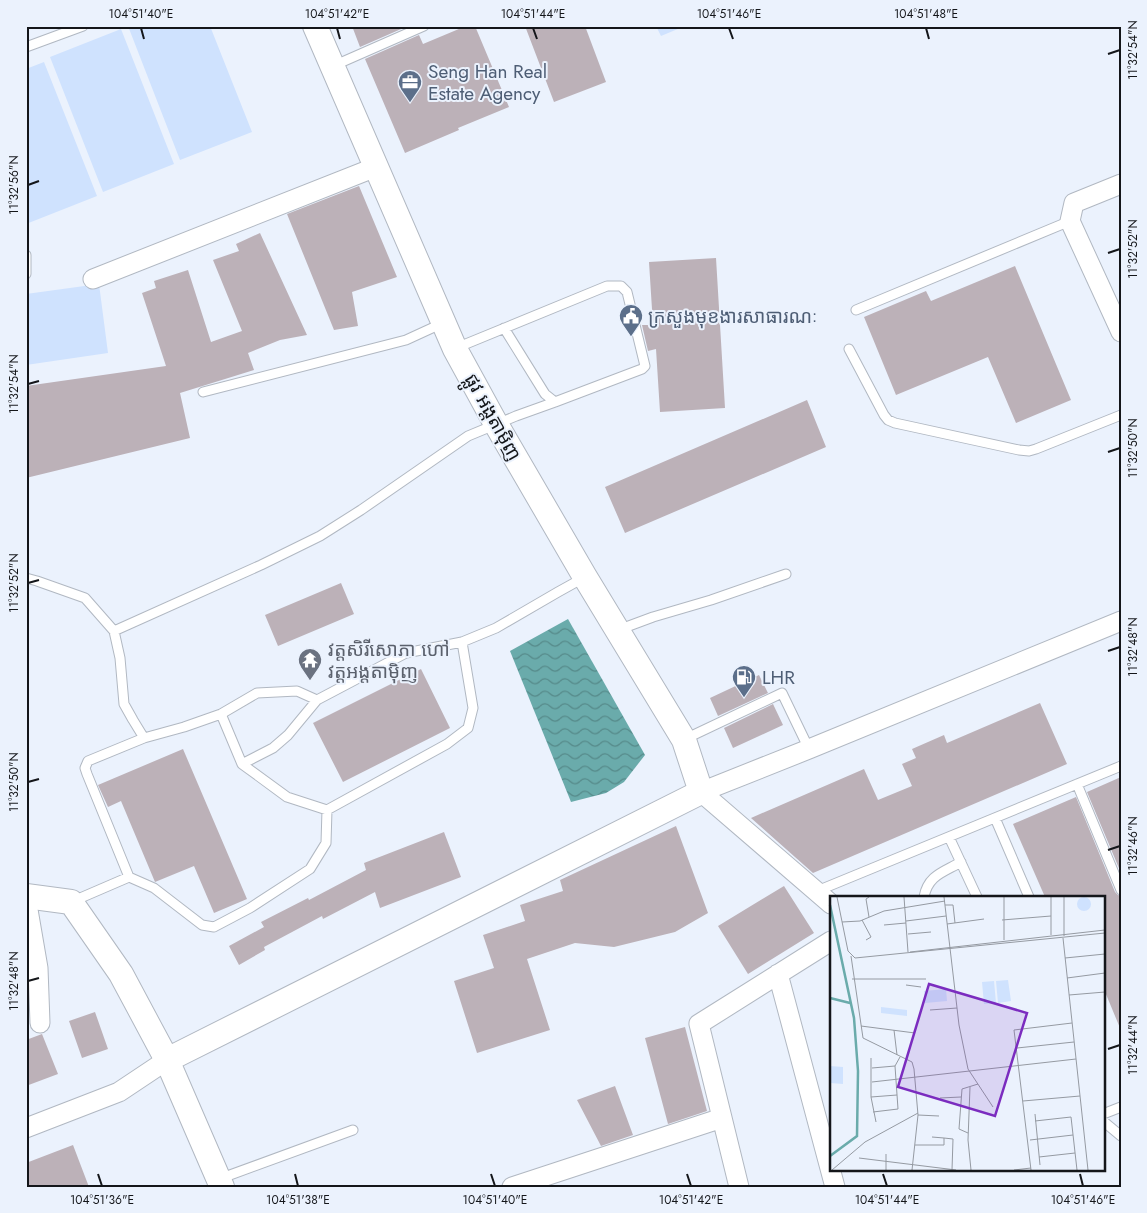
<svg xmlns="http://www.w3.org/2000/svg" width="1147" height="1213" font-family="Jost,'Noto Sans Khmer',sans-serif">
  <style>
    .garden { fill: #cfe2fe }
    .water { fill: url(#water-waves) }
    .building { fill: #bcb1b8 }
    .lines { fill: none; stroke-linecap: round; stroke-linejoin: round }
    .service-casing { stroke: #b1b8c2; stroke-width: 11 }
    .minor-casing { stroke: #b1b8c2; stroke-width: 21 }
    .tertiary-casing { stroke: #b1b8c2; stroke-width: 26 }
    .service { stroke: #fff; stroke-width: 9 }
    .minor { stroke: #fff; stroke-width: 19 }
    .tertiary { stroke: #fff; stroke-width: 24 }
    .ticks { fill: none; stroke: #14161a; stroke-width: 2 }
    .labels { text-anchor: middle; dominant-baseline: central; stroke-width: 4; stroke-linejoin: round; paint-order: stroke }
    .service-label { font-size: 19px; fill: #4e5e75; stroke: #ebf2fd; text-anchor: start }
    .street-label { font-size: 19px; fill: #14161a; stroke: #ebf2fd }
    .worship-label { font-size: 19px; fill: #5b616d; stroke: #ebf2fd; text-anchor: start }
    .inset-river { fill: none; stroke: #6aabab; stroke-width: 2.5 }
    .inset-road { fill: none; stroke: #959aa2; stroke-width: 1 }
    .view { fill: #7b2cbf; fill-opacity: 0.15; stroke: #7b2cbf; stroke-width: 2.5 }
    .inset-edge { fill: none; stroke: #14161a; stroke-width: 2.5 }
    .neatline { fill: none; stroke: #14161a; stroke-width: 2 }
    .ticks-label { font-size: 12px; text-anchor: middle; fill: #14161a }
  </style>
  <defs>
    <pattern id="water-waves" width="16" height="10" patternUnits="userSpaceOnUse" patternTransform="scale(1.25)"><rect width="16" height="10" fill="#6aabab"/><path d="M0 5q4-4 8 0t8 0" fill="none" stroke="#568a8a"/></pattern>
  </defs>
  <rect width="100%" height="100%" fill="#ebf2fd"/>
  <path class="garden" d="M 128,26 L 210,26 L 252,132 L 180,160 Z
    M 656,26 L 685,26 L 661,36 Z
    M 121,29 L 174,164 L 103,192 L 50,57 Z
    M 44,62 L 97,196 L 26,224 L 26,69 Z
    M 99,284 L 108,353 L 26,365 L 26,294 Z"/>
  <path class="water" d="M 568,619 L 645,755 L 624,782 L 606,793 L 571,802 L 510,651 Z"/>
  <path class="building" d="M 352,26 L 408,26 L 360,47 Z
    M 466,26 L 475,26 L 509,107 L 458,128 L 459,130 L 405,153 L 365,59 L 419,35 L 423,44 Z
    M 525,26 L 585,26 L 606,82 L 554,102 Z
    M 359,186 L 397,277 L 352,292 L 358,326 L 334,330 L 287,214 Z
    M 260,233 L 307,335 L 280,340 L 248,353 L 254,370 L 180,393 L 190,438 L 26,478 L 26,386 L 166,366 L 142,293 L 156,288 L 154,281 L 188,270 L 211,342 L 242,331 L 213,260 L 239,251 L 236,244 Z
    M 716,258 L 725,408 L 660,412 L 656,349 L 648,351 L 642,325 L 653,325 L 649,262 Z
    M 1015,266 L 1071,400 L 1016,423 L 988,357 L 896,395 L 864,317 L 926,291 L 931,301 Z
    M 807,400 L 826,447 L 625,533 L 605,487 Z
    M 341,583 L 354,614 L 278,646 L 265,615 Z
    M 421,669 L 450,728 L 343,782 L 313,723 Z
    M 759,675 L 768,693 L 718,716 L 710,698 Z
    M 1040,703 L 1067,764 L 813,873 L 751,818 L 864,769 L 878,800 L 912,786 L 902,764 L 916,758 L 912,749 L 944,735 L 947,743 Z
    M 773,704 L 783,725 L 733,748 L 724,728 Z
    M 183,749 L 247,899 L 214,913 L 194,866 L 155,882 L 121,801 L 108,807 L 98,785 Z
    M 1121,777 L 1121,873 L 1087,792 Z
    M 1076,797 L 1115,892 L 1118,895 L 1121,896 L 1120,1028 L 1103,987 L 1103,897 L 1045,897 L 1013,824 Z
    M 676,826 L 708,913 L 675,932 L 614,947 L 575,943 L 527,959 L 550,1030 L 477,1053 L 454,981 L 494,968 L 483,935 L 525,921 L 520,905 L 563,891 L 560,880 Z
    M 444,832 L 461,877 L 380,908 L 375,892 L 323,919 L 322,916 L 264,947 L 265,950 L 239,965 L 229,946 L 264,927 L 261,922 L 308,898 L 309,900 L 366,870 L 364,863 Z
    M 784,886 L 814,933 L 748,974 L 718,926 Z
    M 95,1012 L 108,1049 L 82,1058 L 69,1021 Z
    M 685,1027 L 707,1111 L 668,1124 L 645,1038 Z
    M 42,1034 L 58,1074 L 26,1086 L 26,1040 Z
    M 615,1086 L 633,1135 L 601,1146 L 577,1100 Z
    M 73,1145 L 89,1187 L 26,1187 L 26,1163 Z"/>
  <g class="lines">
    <g class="service-casing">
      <path id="service" d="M 26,47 L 83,26
        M 333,66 L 424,26
        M 26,255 L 26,274
        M 856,310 L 1070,221
        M 456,348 L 607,286 L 621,286 L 627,292 L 645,366 L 642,369 L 555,402 L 545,394 L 504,328
        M 849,349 L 884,415 L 888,420 L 895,423 L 1019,450 L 1029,451 L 1036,449 L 1121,415
        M 203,392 L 406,340 L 443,323
        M 555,402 L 516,416 L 468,436 L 361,510 L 320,536 L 261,565 L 114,631 L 120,658 L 124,704 L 133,720 L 144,738 L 184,727 L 221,714 L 257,693 L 297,691 L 317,700 L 406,653 L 462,642 L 496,628 L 558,592 L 585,577
        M 26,578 L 37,581 L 85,598 L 114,631
        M 618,630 L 653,617 L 711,600 L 786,574
        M 221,714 L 242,764 L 287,797 L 327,810 L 447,744 L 468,728 L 473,708 L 462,642
        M 685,739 L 782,693 L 809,749
        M 242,764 L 273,748 L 288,735 L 317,700
        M 1077,784 L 1121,890
        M 995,818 L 1029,897
        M 949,837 L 977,897
        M 129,877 L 87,774 L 85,768 L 88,761 L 144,738
        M 817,891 L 1121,766
        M 924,897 C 928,875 944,872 961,862
        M 71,902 L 129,877 L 154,888 L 202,925 L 214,927 L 250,908 L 310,869 L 326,843 L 327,810
        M 1103,1114 L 1121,1107
        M 1103,1121 L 1121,1136
        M 219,1179 L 353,1130"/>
    </g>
    <g class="minor-casing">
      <path id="minor" d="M 1121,184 L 1074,203 L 1070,221 L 1121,332
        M 93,279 L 376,167
        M 26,898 L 38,968 L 40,1023
        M 831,904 L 701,792 L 809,749 L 1121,621
        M 778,974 L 835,1187
        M 26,1128 L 119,1092 L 167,1060
        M 512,1187 L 722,1118
        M 739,1187 L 699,1024 L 831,941"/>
    </g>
    <g class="tertiary-casing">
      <path id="tertiary" d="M 26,896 L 71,902 L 121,974 L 167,1060 L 222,1187
        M 167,1060 L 701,792 L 684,740 L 585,577 L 496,424 L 455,349 L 315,26"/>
    </g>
    <use href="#service" class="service"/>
    <use href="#minor" class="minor"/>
    <use href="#tertiary" class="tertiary"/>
  </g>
  <path class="ticks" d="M 141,28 L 144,39M 337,28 L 340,39M 533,28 L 537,39M 729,28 L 733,39M 926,28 L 929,39M 1108,54 L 1120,50M 28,185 L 39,181M 1108,253 L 1120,249M 28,384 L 39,381M 1108,452 L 1120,448M 28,583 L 39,580M 1108,651 L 1120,647M 28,782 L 39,779M 1108,850 L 1120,846M 28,981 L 39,978M 1108,1049 L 1120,1045M 98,1174 L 102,1186M 295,1174 L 298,1186M 491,1174 L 495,1186M 687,1174 L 691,1186M 883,1174 L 887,1186M 1080,1174 L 1083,1186"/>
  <defs>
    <g id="office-pin" transform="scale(1.25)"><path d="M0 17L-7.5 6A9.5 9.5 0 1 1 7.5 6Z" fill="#5c6f8a" stroke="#ebf2fd"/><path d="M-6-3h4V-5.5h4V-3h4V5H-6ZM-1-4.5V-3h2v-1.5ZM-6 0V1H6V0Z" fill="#fff"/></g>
    <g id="civic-pin" transform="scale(1.25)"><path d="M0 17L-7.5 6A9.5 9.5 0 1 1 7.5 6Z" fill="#5c6f8a" stroke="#ebf2fd"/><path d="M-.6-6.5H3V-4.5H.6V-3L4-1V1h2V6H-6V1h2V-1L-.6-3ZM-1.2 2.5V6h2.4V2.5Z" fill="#fff"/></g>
    <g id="temple-pin" transform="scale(1.25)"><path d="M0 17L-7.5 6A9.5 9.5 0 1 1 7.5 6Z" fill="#6b7280" stroke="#ebf2fd"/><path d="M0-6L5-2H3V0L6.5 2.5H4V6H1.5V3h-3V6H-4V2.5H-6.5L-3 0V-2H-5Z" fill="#fff"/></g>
    <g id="fuel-pin" transform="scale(1.25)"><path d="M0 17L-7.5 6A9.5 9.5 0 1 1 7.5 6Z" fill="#5c6f8a" stroke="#ebf2fd"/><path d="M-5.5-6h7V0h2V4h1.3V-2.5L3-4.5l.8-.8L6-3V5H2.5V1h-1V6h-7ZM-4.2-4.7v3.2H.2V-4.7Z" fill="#fff"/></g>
  </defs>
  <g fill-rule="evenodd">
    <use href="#office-pin" x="410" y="82"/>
    <use href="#civic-pin" x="631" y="316"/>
    <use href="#temple-pin" x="310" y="660"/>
    <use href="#fuel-pin" x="744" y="677"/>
  </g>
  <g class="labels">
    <g class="service-label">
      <text x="428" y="71">Seng Han Real<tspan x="428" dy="22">Estate Agency</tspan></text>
      <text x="648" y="316">ក្រសួងមុខងារសាធារណៈ</text>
      <text x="762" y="677">LHR</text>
    </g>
    <g class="street-label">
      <text transform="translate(493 417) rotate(61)">ផ្លូវ អង្តតាម៉ិញ</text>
    </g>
    <g class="worship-label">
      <text x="328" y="649">វត្តសិរីសោភា ហៅ<tspan x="328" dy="22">វត្តអង្តតាម៉ិញ</tspan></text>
    </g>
  </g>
  <g transform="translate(830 896)">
    <rect width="275" height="275" fill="#ebf2fd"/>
    <path d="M 0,170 L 13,171 L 13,188 L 0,187 Z" fill="#cfe2fe"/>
    <path d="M247 8a7 7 0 1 1 14 0a7 7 0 1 1-14 0ZM 178,84 L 181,105 L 168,107 L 166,85 ZM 164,85 L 166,107 L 154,108 L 152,86 ZM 116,93 L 117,105 L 95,107 L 94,95 ZM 51,111 L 77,114 L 77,120 L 51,117 Z" fill="#cfe2fe"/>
    <path class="inset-river" d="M 0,9 L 24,122 L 28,175 L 27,240 L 0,260M 0,102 L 20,107"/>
    <path class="inset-road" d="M 7,1 L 18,55 L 25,62 L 275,37M 74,1 L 78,56M 114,1 L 129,129 L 138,173 L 163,211M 174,1 L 174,44M 234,1 L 234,40M 115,9 L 123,9 L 125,27M 39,21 L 36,3 L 39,1M 32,24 L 41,41 L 36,44M 172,24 L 221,20M 76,25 L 116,20M 12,26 L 30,25 L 54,15 L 115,5M 117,28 L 154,23M 54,29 L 76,27M 78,38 L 101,36M 221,39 L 221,1M 233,42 L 258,274M 80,56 L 275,34M 21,60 L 33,142 L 82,166 L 84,173 L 88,219 L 82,274M 235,62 L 275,58M 237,82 L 275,77M 22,83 L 96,83M 76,89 L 91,91M 239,99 L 275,96M 100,114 L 127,112M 31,130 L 85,137M 64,134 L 67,159M 187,152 L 244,146M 41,162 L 41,201 L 46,226M 42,172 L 65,170M 42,186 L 246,163M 140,191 L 138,244 L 141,274M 41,201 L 67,199M 110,202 L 131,201M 193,205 L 250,200M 43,216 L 68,213 L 65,170 L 70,161M 205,218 L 210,269M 88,219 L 109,220M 205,225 L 241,221 L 247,274M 138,237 L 129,233 L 132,193 L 148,188M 114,242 L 123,243 L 122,274M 200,244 L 243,239M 85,249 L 114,249 L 114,242 L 102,241M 56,258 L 56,274M 209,261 L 245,257M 29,262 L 126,274M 2,274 L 35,246 L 88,217M 184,274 L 201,272M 201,274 L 184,134 L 242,127"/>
    <path class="view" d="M 99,88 L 197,117 L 165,220 L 68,191 Z"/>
    <rect width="275" height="275" class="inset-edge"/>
  </g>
  <rect width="1147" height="1213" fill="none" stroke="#ebf2fd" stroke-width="55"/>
  <rect x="28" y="28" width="1092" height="1158" class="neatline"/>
  <g class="ticks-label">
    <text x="141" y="18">104°51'40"E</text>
    <text x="337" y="18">104°51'42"E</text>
    <text x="533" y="18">104°51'44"E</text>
    <text x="729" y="18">104°51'46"E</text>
    <text x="926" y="18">104°51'48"E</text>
    <text transform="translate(1133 50) rotate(-90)" y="4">11°32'54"N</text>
    <text transform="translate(14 185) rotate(-90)" y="4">11°32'56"N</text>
    <text transform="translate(1133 249) rotate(-90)" y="4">11°32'52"N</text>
    <text transform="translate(14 384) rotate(-90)" y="4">11°32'54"N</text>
    <text transform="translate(1133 448) rotate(-90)" y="4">11°32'50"N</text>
    <text transform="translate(14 583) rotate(-90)" y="4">11°32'52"N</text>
    <text transform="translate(1133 647) rotate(-90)" y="4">11°32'48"N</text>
    <text transform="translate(14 782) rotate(-90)" y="4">11°32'50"N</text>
    <text transform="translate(1133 846) rotate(-90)" y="4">11°32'46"N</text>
    <text transform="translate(14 981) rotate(-90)" y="4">11°32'48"N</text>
    <text transform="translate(1133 1045) rotate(-90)" y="4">11°32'44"N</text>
    <text x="102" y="1204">104°51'36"E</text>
    <text x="298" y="1204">104°51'38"E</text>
    <text x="495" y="1204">104°51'40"E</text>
    <text x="691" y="1204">104°51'42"E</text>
    <text x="887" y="1204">104°51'44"E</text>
    <text x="1083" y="1204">104°51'46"E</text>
  </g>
</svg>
